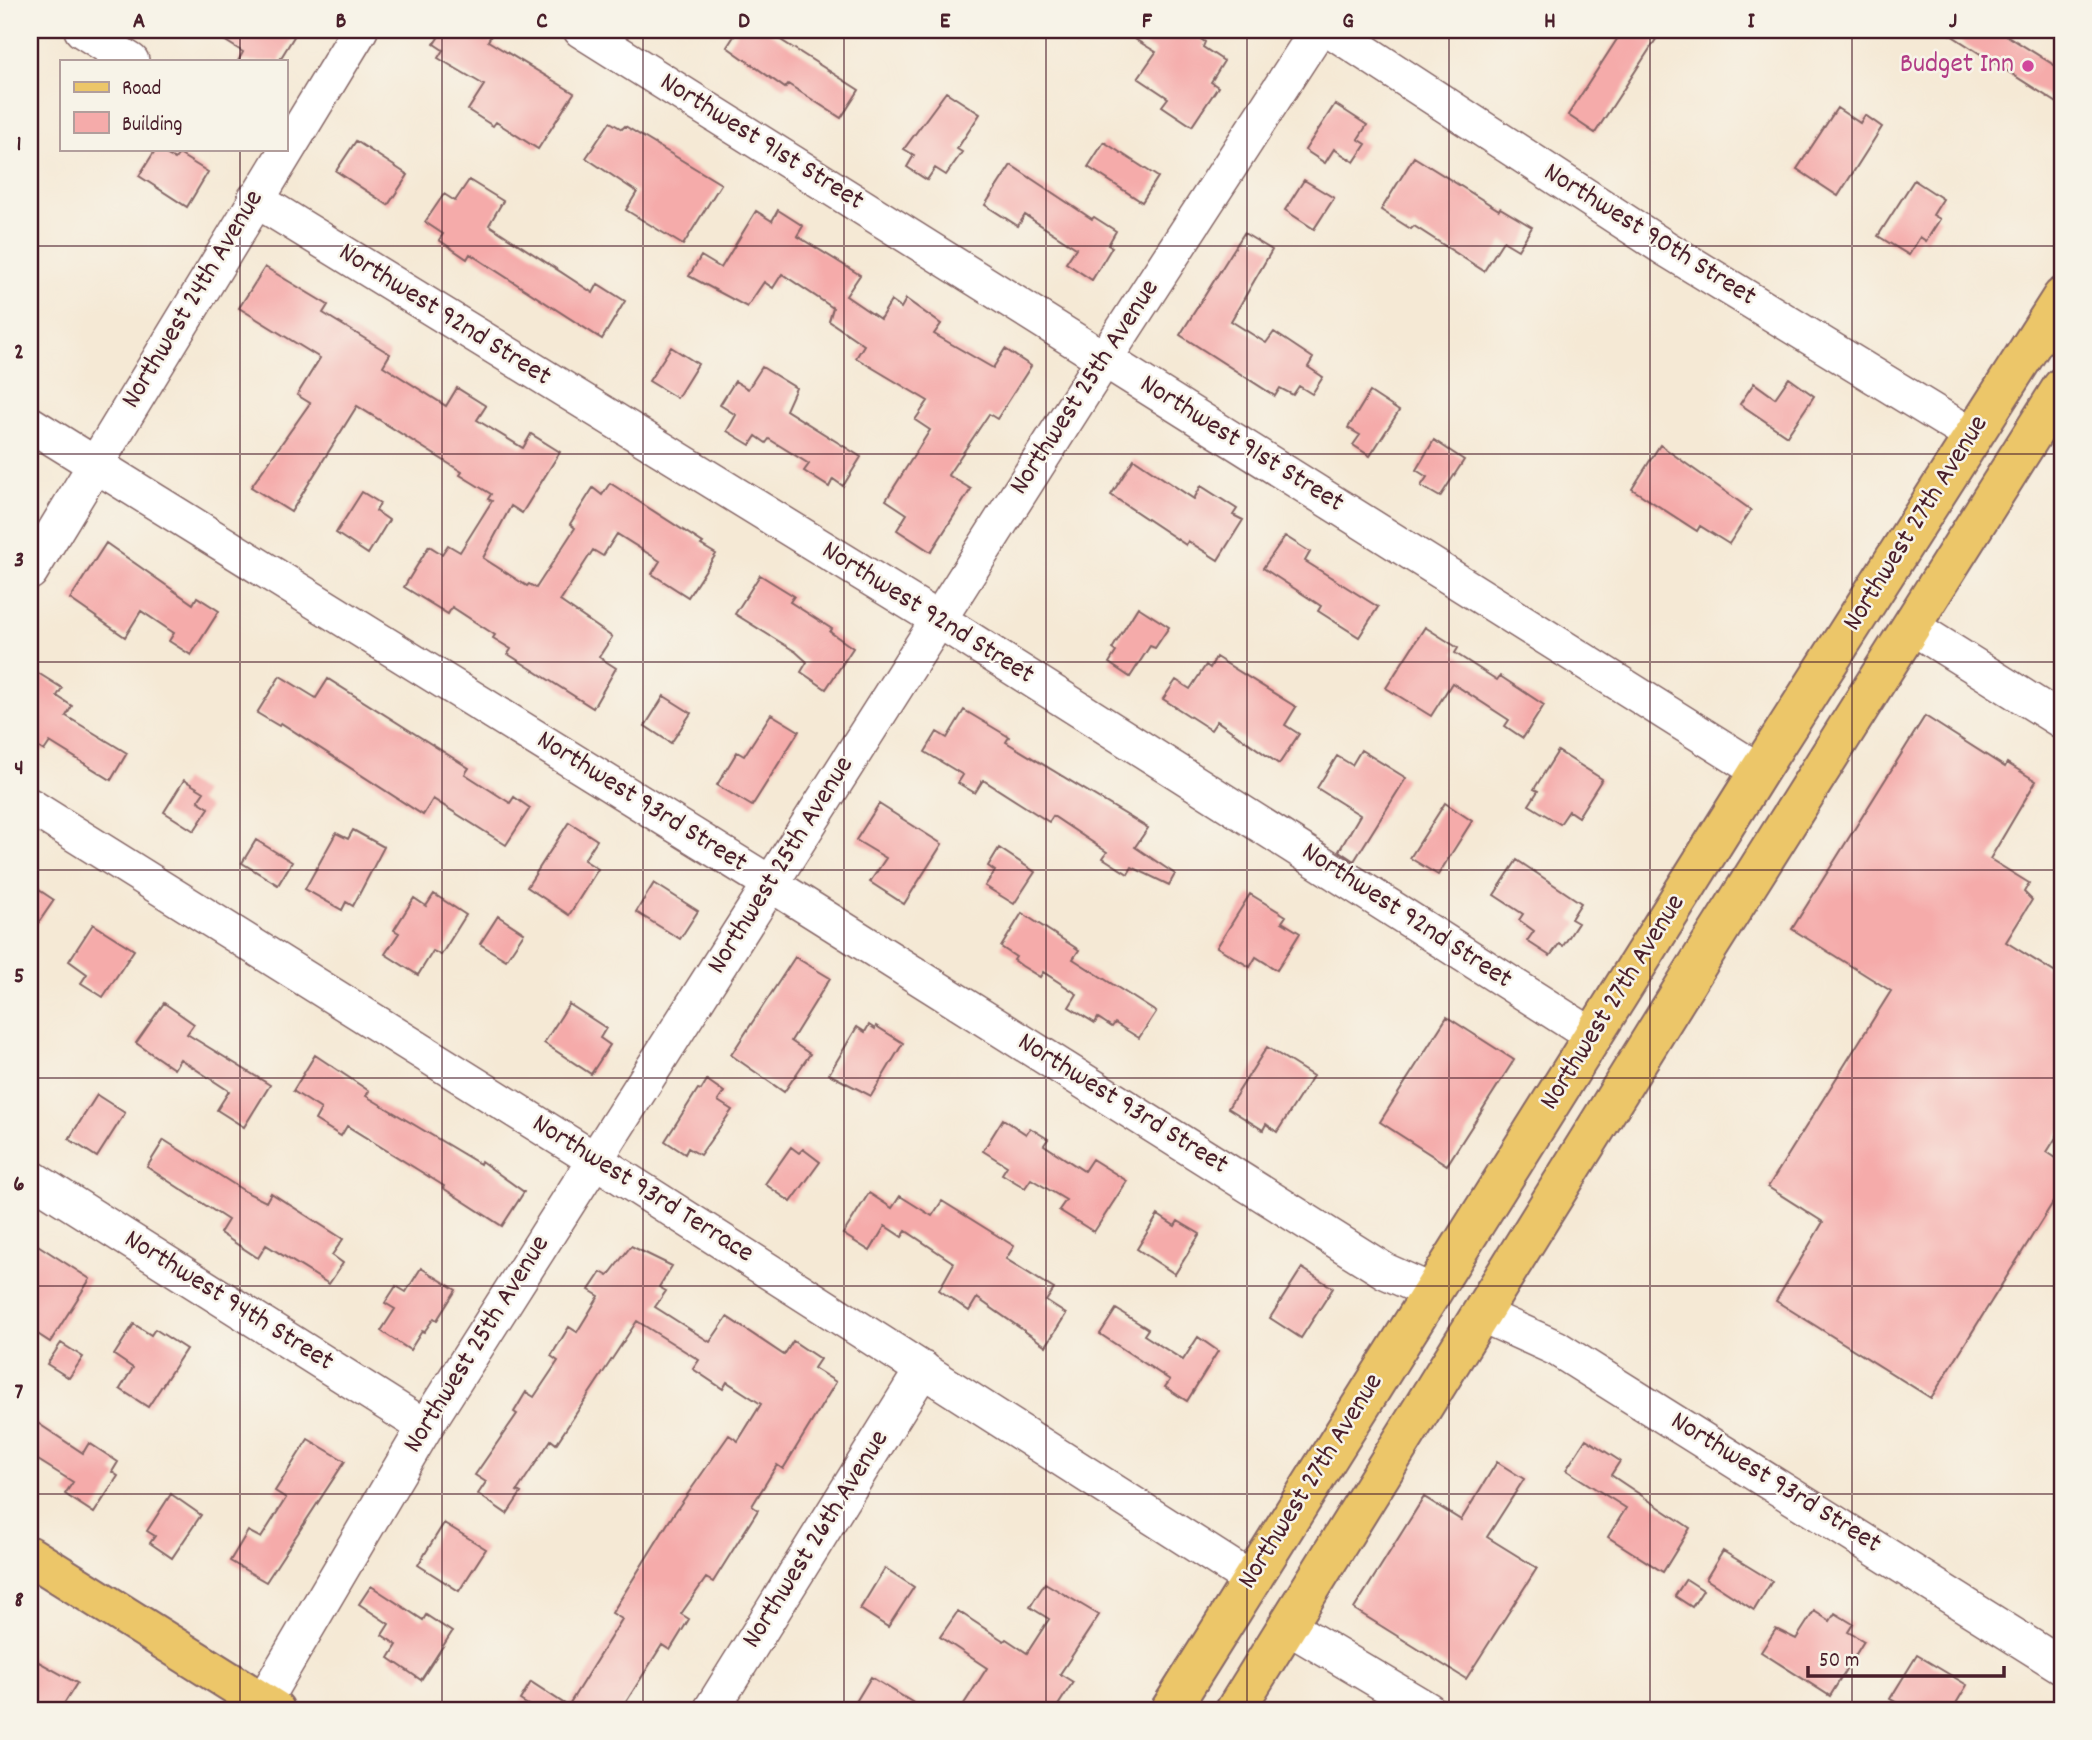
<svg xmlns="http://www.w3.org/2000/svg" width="2092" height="1740" font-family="Dekko,sans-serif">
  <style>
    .building { fill: #f5abaa }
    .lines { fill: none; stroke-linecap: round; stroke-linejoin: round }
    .minor-casing { stroke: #866666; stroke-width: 38 }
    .major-casing { stroke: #866666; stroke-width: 42 }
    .minor { stroke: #fff; stroke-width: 35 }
    .major { stroke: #ecc669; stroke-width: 38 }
    .grid { fill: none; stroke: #4a1f2b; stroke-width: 2; stroke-opacity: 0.55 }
    .hotel-dot { fill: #d1479c; stroke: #f7f3e8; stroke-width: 2.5 }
    .labels { text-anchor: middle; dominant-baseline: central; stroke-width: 5; stroke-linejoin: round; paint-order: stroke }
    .hotel-label { font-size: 28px; fill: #b23c85; stroke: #f7f3e8; text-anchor: end }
    .street-label { font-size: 28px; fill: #4a1f2b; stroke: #f7f3e8 }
    .neatline { fill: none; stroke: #4a1f2b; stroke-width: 2.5 }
    .grid-label { font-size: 23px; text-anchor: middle; font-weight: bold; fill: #4a1f2b }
  </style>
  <rect width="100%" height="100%" fill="#f7f3e8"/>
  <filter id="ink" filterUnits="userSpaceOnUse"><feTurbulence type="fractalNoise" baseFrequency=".0143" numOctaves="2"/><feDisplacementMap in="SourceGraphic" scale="14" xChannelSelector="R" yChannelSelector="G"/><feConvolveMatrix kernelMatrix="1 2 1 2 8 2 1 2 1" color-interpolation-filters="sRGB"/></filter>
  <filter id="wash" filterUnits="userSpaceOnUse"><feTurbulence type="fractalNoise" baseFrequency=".00686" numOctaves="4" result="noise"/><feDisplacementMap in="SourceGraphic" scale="28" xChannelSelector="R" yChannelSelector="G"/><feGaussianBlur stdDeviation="1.57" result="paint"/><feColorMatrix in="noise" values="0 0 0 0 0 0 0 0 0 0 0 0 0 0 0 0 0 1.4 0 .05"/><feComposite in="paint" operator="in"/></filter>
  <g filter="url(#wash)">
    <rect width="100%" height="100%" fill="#f5e9d5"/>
    <g id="blocks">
      <path class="building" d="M 208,30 L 298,30 L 279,61 L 238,61 L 243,52 Z
        M 443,30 L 494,30 L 488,41 L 574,93 L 538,149 L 496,122 L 493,126 L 468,110 L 484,85 L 438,58 L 443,50 L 434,44 Z
        M 738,30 L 765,30 L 859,90 L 841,118 L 788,84 L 785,88 L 727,47 Z
        M 1120,30 L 1187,30 L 1205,42 L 1203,47 L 1224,61 L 1211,82 L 1218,87 L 1192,126 L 1162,106 L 1168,98 L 1138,78 L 1156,52 Z
        M 1623,30 L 1662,30 L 1595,133 L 1568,115 Z
        M 1943,30 L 1998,30 L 2062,70 L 2062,106 Z
        M 946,92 L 980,114 L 957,149 L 962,152 L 946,175 L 935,168 L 927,180 L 907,167 L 914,155 L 904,149 Z
        M 1335,104 L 1367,125 L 1358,139 L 1366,144 L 1354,162 L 1334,149 L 1325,163 L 1305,150 Z
        M 1837,108 L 1860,123 L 1865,115 L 1882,127 L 1838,196 L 1797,169 Z
        M 610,122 L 622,129 L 625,126 L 721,184 L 683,245 L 626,210 L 637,192 L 586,158 Z
        M 356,141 L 408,175 L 388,205 L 336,171 Z
        M 1104,142 L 1158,177 L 1142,202 L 1088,167 Z
        M 156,149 L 175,159 L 179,154 L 208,172 L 187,207 L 139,176 Z
        M 1414,157 L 1499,210 L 1500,208 L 1532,227 L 1518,250 L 1503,241 L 1484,271 L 1414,226 L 1411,229 L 1381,210 Z
        M 1011,165 L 1092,219 L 1094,217 L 1116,231 L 1108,245 L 1112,247 L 1092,280 L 1066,263 L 1076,248 L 1025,215 L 1018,226 L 985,205 Z
        M 469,180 L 503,201 L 489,225 L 593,293 L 598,284 L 625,301 L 602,339 L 470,254 L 467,259 L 439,240 L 443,234 L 425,222 L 444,194 L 455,201 Z
        M 1304,180 L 1334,198 L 1314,229 L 1285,210 Z
        M 1914,180 L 1943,199 L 1933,215 L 1940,219 L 1926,241 L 1920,237 L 1909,255 L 1878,236 Z
        M 778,210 L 803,226 L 797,236 L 860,275 L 846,296 L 880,319 L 891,301 L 901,308 L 906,299 L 941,324 L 934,334 L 993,368 L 1005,349 L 1031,366 L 997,419 L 989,414 L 948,475 L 971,489 L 931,552 L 897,530 L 907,514 L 886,500 L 930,430 L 915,420 L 928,401 L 856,358 L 864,345 L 829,321 L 833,308 L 782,274 L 773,288 L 764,282 L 747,307 L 689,276 L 701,256 L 721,268 L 756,211 L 772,221 Z
        M 1244,233 L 1272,250 L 1231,321 L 1266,343 L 1274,332 L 1313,358 L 1308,367 L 1323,377 L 1312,394 L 1299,386 L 1293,395 L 1280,388 L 1275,396 L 1180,335 Z
        M 265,267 L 328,305 L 323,313 L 390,354 L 383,366 L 446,406 L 457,388 L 486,406 L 477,420 L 523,448 L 531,434 L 560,452 L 522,513 L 511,506 L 483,558 L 527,586 L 529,584 L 536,588 L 575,528 L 570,524 L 593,488 L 602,495 L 610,483 L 703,543 L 701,545 L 716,554 L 688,597 L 652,574 L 660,561 L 617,534 L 603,556 L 593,550 L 560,601 L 612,637 L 599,657 L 616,668 L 593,708 L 508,654 L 511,649 L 493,638 L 495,635 L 452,607 L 448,614 L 404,587 L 429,546 L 442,554 L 448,545 L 460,552 L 492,501 L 488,499 L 491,494 L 460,475 L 462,472 L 357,406 L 291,512 L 251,487 L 310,403 L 297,395 L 320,358 L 239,308 Z
        M 671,347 L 698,364 L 677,398 L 649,381 Z
        M 762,367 L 796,388 L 786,410 L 861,457 L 843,486 L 833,479 L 829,487 L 804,471 L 809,464 L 769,439 L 766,443 L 756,436 L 750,445 L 727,431 L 736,415 L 720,405 L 735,381 L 748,389 Z
        M 1789,378 L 1814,396 L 1787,436 L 1740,404 L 1754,383 L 1775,398 Z
        M 1370,392 L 1399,411 L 1370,456 L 1353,445 L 1360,435 L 1348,428 Z
        M 1434,440 L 1464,460 L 1440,497 L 1421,486 L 1427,477 L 1416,470 Z
        M 1660,445 L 1751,510 L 1729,544 L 1700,526 L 1697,531 L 1632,489 Z
        M 1134,459 L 1194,499 L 1201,486 L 1237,509 L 1233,515 L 1243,520 L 1218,560 L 1188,541 L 1186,545 L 1111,495 Z
        M 362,492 L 380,503 L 376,511 L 389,520 L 368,554 L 336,533 Z
        M 1285,536 L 1310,552 L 1305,561 L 1378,607 L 1359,637 L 1318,611 L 1321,606 L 1263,568 Z
        M 106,543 L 193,604 L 197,597 L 219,611 L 191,655 L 169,641 L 174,633 L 141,611 L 125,637 L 70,599 Z
        M 760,575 L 794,596 L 790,602 L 832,629 L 830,632 L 853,648 L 826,689 L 801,672 L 807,662 L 796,652 L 735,614 Z
        M 1138,607 L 1169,627 L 1155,648 L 1150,646 L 1130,677 L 1109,663 L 1116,652 L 1112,649 Z
        M 1425,627 L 1458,648 L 1455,653 L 1497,680 L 1500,676 L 1544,705 L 1523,738 L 1505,726 L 1509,720 L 1452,683 L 1431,716 L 1386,688 Z
        M 1216,657 L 1296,707 L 1285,725 L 1299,734 L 1279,764 L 1217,721 L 1211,730 L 1163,699 L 1176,680 L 1190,689 L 1206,665 L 1210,668 Z
        M 38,673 L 62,688 L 57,696 L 72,706 L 66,716 L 127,753 L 111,780 L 50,742 L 44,751 L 30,742 L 30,687 Z
        M 280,676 L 316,698 L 328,679 L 469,768 L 465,774 L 510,803 L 514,797 L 530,808 L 506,845 L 433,799 L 423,815 L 281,723 L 279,726 L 257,713 Z
        M 664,696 L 691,713 L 671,743 L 645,726 Z
        M 964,710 L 1009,737 L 1006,742 L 1148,828 L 1135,847 L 1175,874 L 1169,885 L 1132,867 L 1128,874 L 1103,858 L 1107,852 L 1053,816 L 1049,822 L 983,780 L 975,793 L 958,783 L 963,775 L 925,752 L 937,732 L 947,738 Z
        M 771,714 L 799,731 L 752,806 L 717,785 L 737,752 L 744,756 Z
        M 1925,716 L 2005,767 L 2007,763 L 2036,781 L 1990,859 L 2029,883 L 2024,892 L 2032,900 L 2006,942 L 2062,977 L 2062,1128 L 2047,1152 L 2062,1162 L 2062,1188 L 1931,1398 L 1776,1301 L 1823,1222 L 1768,1187 L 1891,991 L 1792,929 Z
        M 1361,750 L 1406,778 L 1354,861 L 1339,851 L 1360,815 L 1317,788 L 1337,756 L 1352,765 Z
        M 1558,751 L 1602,779 L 1578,817 L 1569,811 L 1560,824 L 1529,805 L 1538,791 L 1534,789 Z
        M 184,780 L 204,792 L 198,801 L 209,808 L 194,831 L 164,812 Z
        M 1445,803 L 1472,821 L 1438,875 L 1410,858 Z
        M 879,804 L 942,844 L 904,904 L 870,882 L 886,858 L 856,840 Z
        M 569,822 L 597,840 L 584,860 L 598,869 L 569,915 L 527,887 Z
        M 353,830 L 384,847 L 353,906 L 346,902 L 342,910 L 305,889 L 336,833 L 348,839 Z
        M 256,840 L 292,862 L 278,885 L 242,863 Z
        M 999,848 L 1035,872 L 1014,904 L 985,886 L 995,871 L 988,866 Z
        M 1517,860 L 1581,903 L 1571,919 L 1578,923 L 1563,946 L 1559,944 L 1550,956 L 1527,941 L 1534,931 L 1519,920 L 1523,914 L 1494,895 Z
        M 654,883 L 698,911 L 680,939 L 636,912 Z
        M 30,884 L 54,900 L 30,935 Z
        M 434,894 L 466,915 L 441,955 L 433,951 L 418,975 L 385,954 L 399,933 L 394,930 L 414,898 L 426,906 Z
        M 1250,894 L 1286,916 L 1282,922 L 1300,933 L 1277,970 L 1256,957 L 1250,967 L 1217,947 Z
        M 1022,913 L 1079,950 L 1073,959 L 1156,1012 L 1139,1038 L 1115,1023 L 1112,1027 L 1098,1018 L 1095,1023 L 1069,1007 L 1077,994 L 1043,972 L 1040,977 L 1022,966 L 1014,960 L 1016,957 L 1001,947 Z
        M 498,916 L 524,933 L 506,960 L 480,944 Z
        M 93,924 L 134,950 L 103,997 L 81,983 L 87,974 L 69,961 Z
        M 795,957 L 830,978 L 791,1041 L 810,1054 L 784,1092 L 731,1055 Z
        M 164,1003 L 194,1024 L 187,1034 L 270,1085 L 244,1127 L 217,1110 L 229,1091 L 180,1059 L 174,1069 L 136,1043 Z
        M 569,1004 L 606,1028 L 600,1038 L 610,1045 L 591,1074 L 544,1043 Z
        M 1447,1017 L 1514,1060 L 1447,1165 L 1380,1122 Z
        M 869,1025 L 875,1029 L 876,1026 L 903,1043 L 871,1096 L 829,1074 L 857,1027 L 865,1032 Z
        M 1267,1047 L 1313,1076 L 1277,1132 L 1266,1124 L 1263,1130 L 1228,1108 Z
        M 315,1055 L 369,1091 L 366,1096 L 480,1164 L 481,1161 L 524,1192 L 502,1226 L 443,1188 L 444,1186 L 347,1126 L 341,1136 L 315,1120 L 321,1109 L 293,1091 Z
        M 707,1080 L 724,1092 L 718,1101 L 732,1110 L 700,1155 L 688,1148 L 685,1154 L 665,1141 L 698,1089 L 701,1090 Z
        M 97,1095 L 125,1113 L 97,1157 L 69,1139 Z
        M 1003,1119 L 1026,1134 L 1030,1128 L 1048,1139 L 1044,1145 L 1084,1171 L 1092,1159 L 1127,1181 L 1094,1232 L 1059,1210 L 1066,1200 L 1031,1179 L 1025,1188 L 1002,1174 L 1007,1166 L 983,1151 Z
        M 164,1140 L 246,1192 L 266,1202 L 271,1193 L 343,1239 L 332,1255 L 343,1263 L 329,1284 L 266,1245 L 258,1258 L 220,1233 L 228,1220 L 147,1167 Z
        M 791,1147 L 799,1153 L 803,1149 L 820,1162 L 791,1202 L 765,1184 Z
        M 869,1193 L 892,1208 L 900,1196 L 932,1216 L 942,1201 L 1014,1246 L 1006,1259 L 1054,1289 L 1046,1301 L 1066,1314 L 1046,1346 L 977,1298 L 969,1311 L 939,1290 L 954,1263 L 906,1231 L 902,1237 L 885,1226 L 870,1251 L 843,1234 Z
        M 1158,1215 L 1175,1226 L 1178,1221 L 1200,1234 L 1175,1274 L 1137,1249 Z
        M 30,1240 L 90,1279 L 50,1342 L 30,1329 Z
        M 631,1246 L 672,1266 L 659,1287 L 666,1291 L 655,1307 L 710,1342 L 727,1317 L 784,1355 L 793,1341 L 820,1359 L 814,1368 L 836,1382 L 783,1469 L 777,1465 L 752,1506 L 758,1510 L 713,1582 L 706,1578 L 681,1614 L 689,1619 L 670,1650 L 662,1645 L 621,1710 L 536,1710 L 520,1700 L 531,1682 L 568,1706 L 622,1619 L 612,1613 L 673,1515 L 729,1435 L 738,1441 L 761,1404 L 727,1382 L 723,1389 L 693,1369 L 699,1360 L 637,1321 L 556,1444 L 551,1440 L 517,1491 L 521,1493 L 507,1514 L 478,1494 L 486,1482 L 475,1475 L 517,1414 L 514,1412 L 526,1392 L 534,1397 L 558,1361 L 551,1356 L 569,1327 L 577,1332 L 599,1296 L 589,1290 L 601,1272 L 608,1276 Z
        M 421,1268 L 456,1290 L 437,1320 L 434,1318 L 424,1332 L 422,1331 L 410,1350 L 381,1331 L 395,1309 L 385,1303 L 396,1286 L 406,1292 Z
        M 1302,1268 L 1333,1288 L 1301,1338 L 1270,1318 Z
        M 1116,1309 L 1148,1329 L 1144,1335 L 1183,1360 L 1198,1337 L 1218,1351 L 1187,1401 L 1165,1387 L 1170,1380 L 1100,1334 Z
        M 134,1324 L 151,1335 L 155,1329 L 186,1349 L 148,1407 L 120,1389 L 133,1368 L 114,1355 Z
        M 61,1343 L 83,1357 L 69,1378 L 47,1364 Z
        M 30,1418 L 83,1453 L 89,1443 L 118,1462 L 112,1472 L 118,1476 L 94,1513 L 65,1494 L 73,1482 L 30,1455 Z
        M 308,1439 L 345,1461 L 266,1582 L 230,1561 L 248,1531 L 261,1538 L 286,1498 L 275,1491 Z
        M 1586,1439 L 1620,1461 L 1611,1475 L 1690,1528 L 1663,1572 L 1608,1537 L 1626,1508 L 1566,1470 Z
        M 1497,1462 L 1524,1479 L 1487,1537 L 1537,1568 L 1466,1679 L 1354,1609 L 1424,1497 L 1461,1520 Z
        M 171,1494 L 201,1515 L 172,1558 L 150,1543 L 155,1536 L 147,1531 Z
        M 444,1523 L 486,1549 L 459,1591 L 418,1565 Z
        M 1723,1551 L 1772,1581 L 1754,1610 L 1706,1579 Z
        M 885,1568 L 914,1587 L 888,1627 L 860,1609 Z
        M 1686,1579 L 1703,1590 L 1692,1607 L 1675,1596 Z
        M 1045,1583 L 1099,1615 L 1060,1674 L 1073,1682 L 1055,1710 L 960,1710 L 987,1668 L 940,1637 L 958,1611 L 1004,1641 L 1006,1639 L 1027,1653 L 1049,1619 L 1030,1607 Z
        M 371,1586 L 423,1620 L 426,1615 L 452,1632 L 421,1680 L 389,1658 L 397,1645 L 382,1635 L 389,1624 L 359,1604 Z
        M 1814,1611 L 1830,1621 L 1835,1613 L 1853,1624 L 1848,1632 L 1864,1641 L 1830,1696 L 1761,1652 L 1776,1629 L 1796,1639 Z
        M 1917,1655 L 1967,1685 L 1952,1710 L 1910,1710 L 1890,1699 Z
        M 30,1657 L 77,1683 L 60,1710 L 36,1710 L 40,1703 L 30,1698 Z
        M 871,1677 L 925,1710 L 851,1710 Z"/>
    </g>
  </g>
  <g filter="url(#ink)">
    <use href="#blocks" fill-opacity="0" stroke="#866666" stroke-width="2"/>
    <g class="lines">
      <g class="minor-casing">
        <path id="minor" d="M 82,30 L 131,61
          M 581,30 L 1759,771
          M 1331,30 L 1665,248 L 1971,435
          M 255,199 L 939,620 L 1594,1037
          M 30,424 L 771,884 L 1385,1271 L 1432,1292
          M 30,572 L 360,30
          M 1911,626 L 2062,721
          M 30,806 L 595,1160 L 1250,1579
          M 30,1177 L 425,1427
          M 1481,1314 L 1556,1348 L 2062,1666
          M 1287,1626 L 1428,1710
          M 258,1710 L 425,1427 L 1105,358 L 1318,30
          M 711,1710 L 923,1369"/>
      </g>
      <g class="major-casing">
        <path id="major" d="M 30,1556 L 275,1710
          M 1170,1710 L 1759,771 L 2062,297
          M 1235,1710 L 1703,956 L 2062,387"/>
      </g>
      <use href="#minor" class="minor"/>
      <use href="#major" class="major"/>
    </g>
  </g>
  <path class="grid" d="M 240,30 L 240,61M 442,30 L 442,1710M 643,30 L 643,1710M 844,30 L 844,1710M 1046,30 L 1046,1710M 1247,30 L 1247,1710M 1449,30 L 1449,1710M 1650,30 L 1650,1710M 1852,30 L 1852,1710M 240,149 L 240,1710M 30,246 L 2062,246M 30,454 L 2062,454M 30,662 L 2062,662M 30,870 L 2062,870M 30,1078 L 2062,1078M 30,1286 L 2062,1286M 30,1494 L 2062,1494"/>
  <circle class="hotel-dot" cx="2028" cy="66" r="7"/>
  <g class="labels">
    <g class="hotel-label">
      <text x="2014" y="66">Budget Inn</text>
    </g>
    <g class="street-label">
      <text transform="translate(761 143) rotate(32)">Northwest 91st Street</text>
      <text transform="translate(1649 236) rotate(32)">Northwest 90th Street</text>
      <text transform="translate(194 300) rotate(-59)">Northwest 24th Avenue</text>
      <text transform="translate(444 316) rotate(32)">Northwest 92nd Street</text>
      <text transform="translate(1086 388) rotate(-57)">Northwest 25th Avenue</text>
      <text transform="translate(1241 445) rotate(32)">Northwest 91st Street</text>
      <text transform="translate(1917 524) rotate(-58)">Northwest 27th Avenue</text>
      <text transform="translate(927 614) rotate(32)">Northwest 92nd Street</text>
      <text transform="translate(641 803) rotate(32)">Northwest 93rd Street</text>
      <text transform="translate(782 866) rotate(-58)">Northwest 25th Avenue</text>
      <text transform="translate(1406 917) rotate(33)">Northwest 92nd Street</text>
      <text transform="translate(1614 1003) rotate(-58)">Northwest 27th Avenue</text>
      <text transform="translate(1122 1105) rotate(32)">Northwest 93rd Street</text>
      <text transform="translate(642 1190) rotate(32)">Northwest 93rd Terrace</text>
      <text transform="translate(228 1302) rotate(32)">Northwest 94th Street</text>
      <text transform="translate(478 1345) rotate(-58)">Northwest 25th Avenue</text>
      <text transform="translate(1312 1482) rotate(-58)">Northwest 27th Avenue</text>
      <text transform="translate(1775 1484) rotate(32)">Northwest 93rd Street</text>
      <text transform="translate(817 1540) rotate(-58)">Northwest 26th Avenue</text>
    </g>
  </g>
  <rect width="2092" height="1740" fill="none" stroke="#f7f3e8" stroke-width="77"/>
  <rect x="60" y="60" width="228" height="91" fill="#f7f3e8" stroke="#b29e9c" stroke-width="2"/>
  <rect x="74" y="82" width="35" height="10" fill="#ecc669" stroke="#b29e9c" stroke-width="2"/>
  <text x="122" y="94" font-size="21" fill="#4a1f2b">Road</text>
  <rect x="74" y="112" width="35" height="21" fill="#f5abaa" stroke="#b29e9c" stroke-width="2"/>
  <text x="122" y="130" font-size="21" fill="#4a1f2b">Building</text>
  <path d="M1808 1666v10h196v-10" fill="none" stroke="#4a1f2b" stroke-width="3.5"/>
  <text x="1819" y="1666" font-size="21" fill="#4a1f2b" stroke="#f7f3e8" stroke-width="5" paint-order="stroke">50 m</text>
  <rect x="38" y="38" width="2016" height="1664" class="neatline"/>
  <g class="grid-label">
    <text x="139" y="27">A</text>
    <text x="341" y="27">B</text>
    <text x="542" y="27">C</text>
    <text x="744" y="27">D</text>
    <text x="945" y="27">E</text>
    <text x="1147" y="27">F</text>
    <text x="1348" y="27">G</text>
    <text x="1550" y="27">H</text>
    <text x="1751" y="27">I</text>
    <text x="1953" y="27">J</text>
    <text x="19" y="150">1</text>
    <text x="19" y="358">2</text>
    <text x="19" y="566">3</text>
    <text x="19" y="774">4</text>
    <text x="19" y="982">5</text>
    <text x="19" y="1190">6</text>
    <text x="19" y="1398">7</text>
    <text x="19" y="1606">8</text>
  </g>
</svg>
